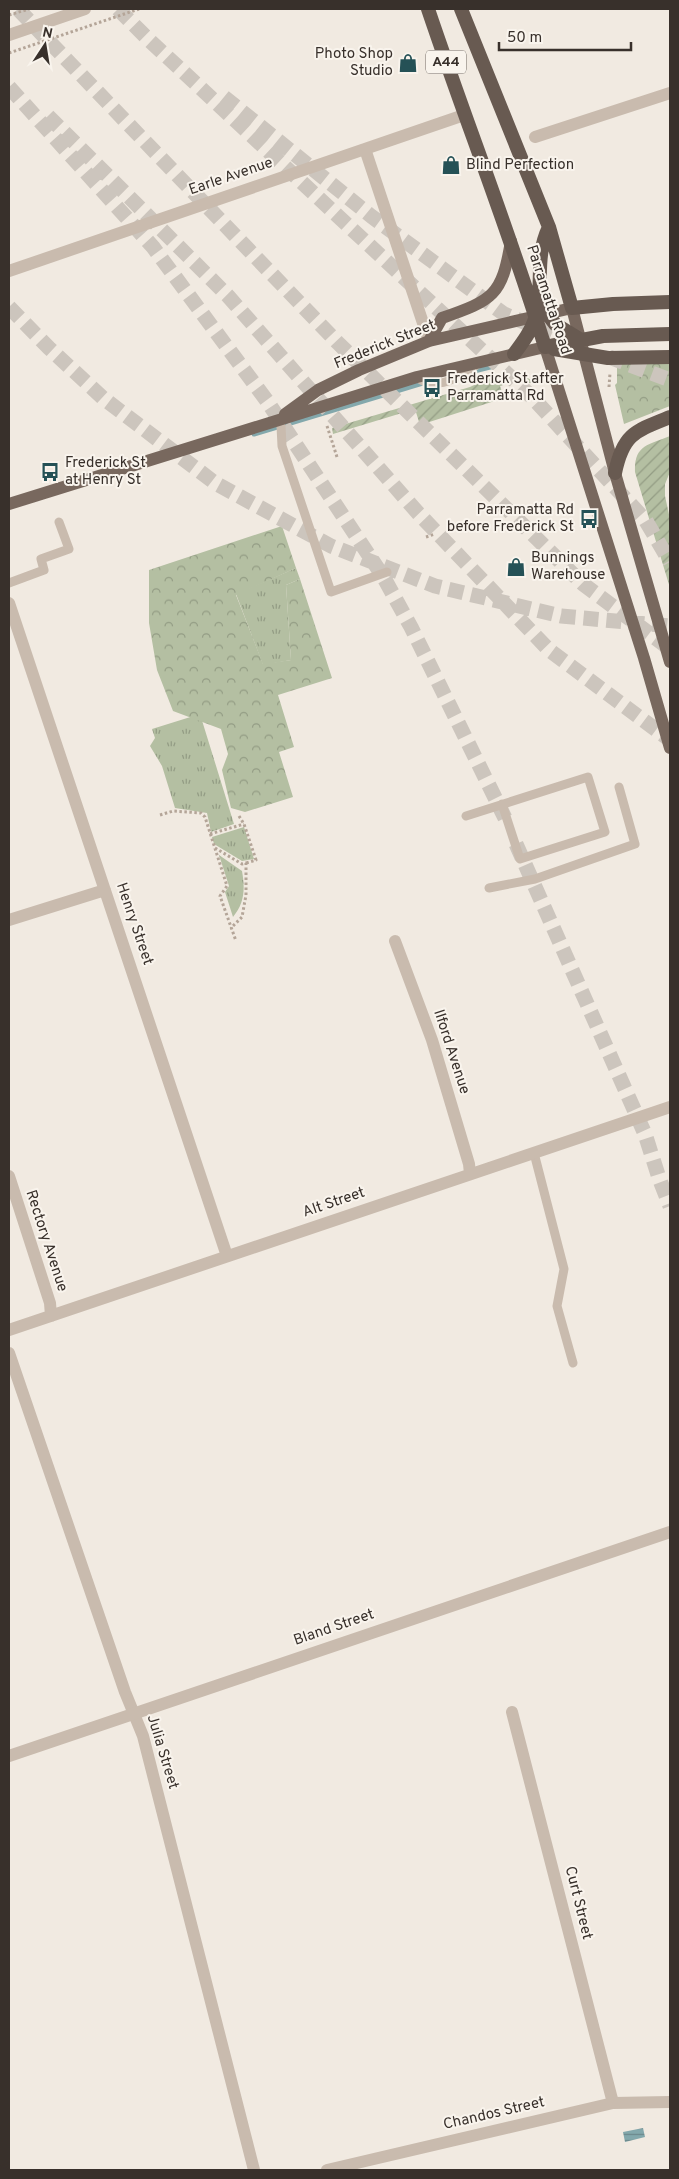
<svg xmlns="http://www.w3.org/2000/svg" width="679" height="2179" font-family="Overpass,sans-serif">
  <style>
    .grass { fill: url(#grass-tufts) }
    .forest { fill: url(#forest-crowns) }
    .garden { fill: url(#garden-furrows) }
    .water { fill: url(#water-rules) }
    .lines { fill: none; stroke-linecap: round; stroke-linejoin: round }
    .stream { stroke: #83a8ac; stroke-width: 5 }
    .motorway-tunnel { stroke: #ccc5bd; stroke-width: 15; stroke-dasharray: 15 8; stroke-linecap: butt }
    .path { stroke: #b4a598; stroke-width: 3; stroke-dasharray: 2.5 2.5; stroke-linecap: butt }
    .service { stroke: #c9bbae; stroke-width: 9 }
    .pedestrian { stroke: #c9bbae; stroke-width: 12 }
    .minor { stroke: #c9bbae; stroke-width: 12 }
    .tertiary { stroke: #c9bbae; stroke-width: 12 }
    .primary { stroke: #78685e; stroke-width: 12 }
    .trunk { stroke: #685a51; stroke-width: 14 }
    .labels { text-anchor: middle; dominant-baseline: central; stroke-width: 4; stroke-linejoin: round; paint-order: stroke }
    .shield { fill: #f9f4ed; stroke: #726b65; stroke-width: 1 }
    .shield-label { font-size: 14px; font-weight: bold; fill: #38302b }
    .poi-label { font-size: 15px; fill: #38302b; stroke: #f9f4ed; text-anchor: start }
    .street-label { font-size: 15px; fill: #38302b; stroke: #f9f4ed }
  </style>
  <defs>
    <pattern id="grass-tufts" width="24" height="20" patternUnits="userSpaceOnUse" patternTransform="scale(1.25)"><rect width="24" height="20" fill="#b4bfa2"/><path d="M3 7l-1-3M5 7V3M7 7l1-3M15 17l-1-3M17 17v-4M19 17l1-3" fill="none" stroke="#939c84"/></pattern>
    <pattern id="forest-crowns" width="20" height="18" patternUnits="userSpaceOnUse" patternTransform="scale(1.25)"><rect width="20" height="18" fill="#b4bfa2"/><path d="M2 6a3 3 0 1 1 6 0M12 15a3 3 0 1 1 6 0" fill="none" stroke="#939c84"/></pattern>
    <pattern id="garden-furrows" width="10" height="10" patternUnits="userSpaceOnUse" patternTransform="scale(1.25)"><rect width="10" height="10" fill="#b4bfa2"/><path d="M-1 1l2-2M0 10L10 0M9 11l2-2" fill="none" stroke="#939c84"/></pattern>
    <pattern id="water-rules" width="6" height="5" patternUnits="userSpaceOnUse" patternTransform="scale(1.25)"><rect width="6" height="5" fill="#83a8ac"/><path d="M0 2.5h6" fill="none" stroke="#6c898c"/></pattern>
  </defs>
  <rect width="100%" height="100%" fill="#f1eae1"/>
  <path class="grass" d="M 296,568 L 300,579 L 286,585 L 291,660 L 263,665 L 236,594 Z
    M 200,714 L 234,824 L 211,832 L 207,813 L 175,808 L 162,766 L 150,746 L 155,738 L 152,729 Z
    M 244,827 L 254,859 L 242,861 L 214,844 L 212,837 Z
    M 219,855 L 242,871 C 245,888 245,903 233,917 L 225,892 L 229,886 Z"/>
  <path class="forest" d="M 617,364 L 670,364 L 670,406 L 624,424 L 615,385 L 617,383 Z
    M 282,526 L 296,568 L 236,595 L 263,664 L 291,660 L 286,585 L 300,579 L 332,678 L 278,695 L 294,747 L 279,752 L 293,797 L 245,812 L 231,808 L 222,770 L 228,754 L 221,729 L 173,711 L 157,670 L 149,623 L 149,570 Z"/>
  <path class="garden" d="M 506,374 L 522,375 L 533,381 L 532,383 L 512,382 L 500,386 L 504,398 L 420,425 L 415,409 L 333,434 L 332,428 L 470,387 L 495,375 Z
    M 670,436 L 670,472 L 665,484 L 665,496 L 670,519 L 670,588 L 635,472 C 634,445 648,445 670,436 Z"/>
  <path class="water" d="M 643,2128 L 645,2137 L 625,2142 L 623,2132 Z"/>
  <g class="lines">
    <path class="stream" d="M 470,372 L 494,366
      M 254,434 L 426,382"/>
    <path class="motorway-tunnel" d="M 18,9 L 337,342 L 583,584 L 670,649
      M 118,9 L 148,39 L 532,397 L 646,521 L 670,562
      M 9,87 L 153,247 L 267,401 L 384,578 L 411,627 L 505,818
      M 224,97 L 371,216 L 504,314 L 578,344
      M 48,116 L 228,296 L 418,513 L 549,650 L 670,740
      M 9,307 L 49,348 L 103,398 L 215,483 L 331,546 L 435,586 L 561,616 L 670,626
      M 609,357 L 670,380
      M 516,844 L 645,1134 L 659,1178 L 670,1206"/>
    <path class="path" d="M 9,15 L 29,9
      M 9,53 L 139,9
      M 609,387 L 610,373
      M 327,426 L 337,457
      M 426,537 L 435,534
      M 160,815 L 173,811 L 201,813 L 205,817 L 227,886 L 220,896 L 236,941
      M 239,816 L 244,824 L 256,860 L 246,863
      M 210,834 L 244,824
      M 215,848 L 242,864 L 246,863 L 246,895 L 242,917 L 231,928"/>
    <path class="service" d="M 417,377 C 435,393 462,376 478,364
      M 277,420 L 281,426 L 282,446 L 331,592 L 387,572
      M 9,583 L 44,570 L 41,559 L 69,549 L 59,522
      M 466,816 L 588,777 L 605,832 L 520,859 L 502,804
      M 489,888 L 535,879 L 635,844 L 619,787
      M 534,1153 L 564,1269 L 557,1306 L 573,1363"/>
    <path class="pedestrian" d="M 535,137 L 670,93"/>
    <path class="minor" d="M 9,35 L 85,9
      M 365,149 L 429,341
      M 9,271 L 464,115
      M 9,603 L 227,1256
      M 9,920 L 105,890
      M 395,941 L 432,1040 L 469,1164 L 470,1174
      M 9,1176 L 50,1303 L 51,1316
      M 9,1330 L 670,1107
      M 9,1353 L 125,1692 L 143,1736 L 254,2170
      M 512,1712 L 613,2103
      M 327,2170 L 613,2103 L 670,2102"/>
    <path class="tertiary" d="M 9,1756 L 670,1532"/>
    <path class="primary" d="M 429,341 L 442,318 C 493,300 502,296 511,241
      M 285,414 L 318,390 L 359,370 L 429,341 L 572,308 L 615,473 L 670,662
      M 9,504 L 417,377 L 545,347 L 644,658 L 670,748"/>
    <path class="trunk" d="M 428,9 C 466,122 510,233 545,347
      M 461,9 L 549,227 L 572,308 L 613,304 L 670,302
      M 536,299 L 555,324 L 581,340
      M 545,347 L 603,336 L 670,334
      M 554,349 L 608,358 L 670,357
      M 514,354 C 523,342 532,330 536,316 C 544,286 534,258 549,227
      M 615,473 C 623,434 635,431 670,417"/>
  </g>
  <defs>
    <g id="shop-bare" transform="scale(1.5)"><path d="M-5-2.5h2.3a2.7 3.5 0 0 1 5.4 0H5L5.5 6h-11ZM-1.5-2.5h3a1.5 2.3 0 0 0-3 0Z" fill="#255156" stroke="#f9f4ed" stroke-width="2.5" paint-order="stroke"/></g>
    <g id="bus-bare" transform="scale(1.5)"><path d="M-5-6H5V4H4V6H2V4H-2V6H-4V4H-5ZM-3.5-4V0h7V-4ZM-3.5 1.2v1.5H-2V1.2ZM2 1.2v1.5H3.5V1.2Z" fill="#255156" stroke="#f9f4ed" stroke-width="2.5" paint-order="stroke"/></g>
  </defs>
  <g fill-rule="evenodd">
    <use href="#shop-bare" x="408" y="63"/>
    <use href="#shop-bare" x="451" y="165"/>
    <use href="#bus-bare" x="432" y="388"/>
    <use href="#bus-bare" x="50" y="472"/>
    <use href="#bus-bare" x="589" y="519"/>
    <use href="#shop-bare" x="516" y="567"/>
  </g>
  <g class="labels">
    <rect class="shield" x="426" y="50.5" width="40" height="23" rx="4"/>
    <g class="shield-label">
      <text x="446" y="62">A44</text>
    </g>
    <g class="poi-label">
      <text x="393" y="54" text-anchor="end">Photo Shop<tspan x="393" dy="17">Studio</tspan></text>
      <text x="466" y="165">Blind Perfection</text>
      <text x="447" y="379">Frederick St after<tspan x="447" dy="17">Parramatta Rd</tspan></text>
      <text x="65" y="463">Frederick St<tspan x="65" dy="17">at Henry St</tspan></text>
      <text x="574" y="510" text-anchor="end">Parramatta Rd<tspan x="574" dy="17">before Frederick St</tspan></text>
      <text x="531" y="558">Bunnings<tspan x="531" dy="17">Warehouse</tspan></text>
    </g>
    <g class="street-label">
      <text transform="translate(231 177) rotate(-19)">Earle Avenue</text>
      <text transform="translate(548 300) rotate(72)">Parramatta Road</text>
      <text transform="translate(385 345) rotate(-22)">Frederick Street</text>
      <text transform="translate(134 924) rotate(71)">Henry Street</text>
      <text transform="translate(451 1052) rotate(72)">Ilford Avenue</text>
      <text transform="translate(334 1203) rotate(-19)">Alt Street</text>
      <text transform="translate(46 1241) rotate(72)">Rectory Avenue</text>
      <text transform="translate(334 1628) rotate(-19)">Bland Street</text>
      <text transform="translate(162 1752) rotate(73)">Julia Street</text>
      <text transform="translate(578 1903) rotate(76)">Curt Street</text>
      <text transform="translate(494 2114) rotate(-13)">Chandos Street</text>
    </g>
  </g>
  <rect width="679" height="2179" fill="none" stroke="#38302b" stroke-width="20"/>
  <g transform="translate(45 45) rotate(12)" stroke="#f9f4ed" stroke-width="4" paint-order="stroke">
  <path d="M0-4L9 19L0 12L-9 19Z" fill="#38302b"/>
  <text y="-8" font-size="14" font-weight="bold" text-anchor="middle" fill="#38302b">N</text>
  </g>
  <path d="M499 42v8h132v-8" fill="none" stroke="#38302b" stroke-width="2.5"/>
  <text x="507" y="42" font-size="15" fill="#38302b" stroke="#f9f4ed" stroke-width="4" paint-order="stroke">50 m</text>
</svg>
